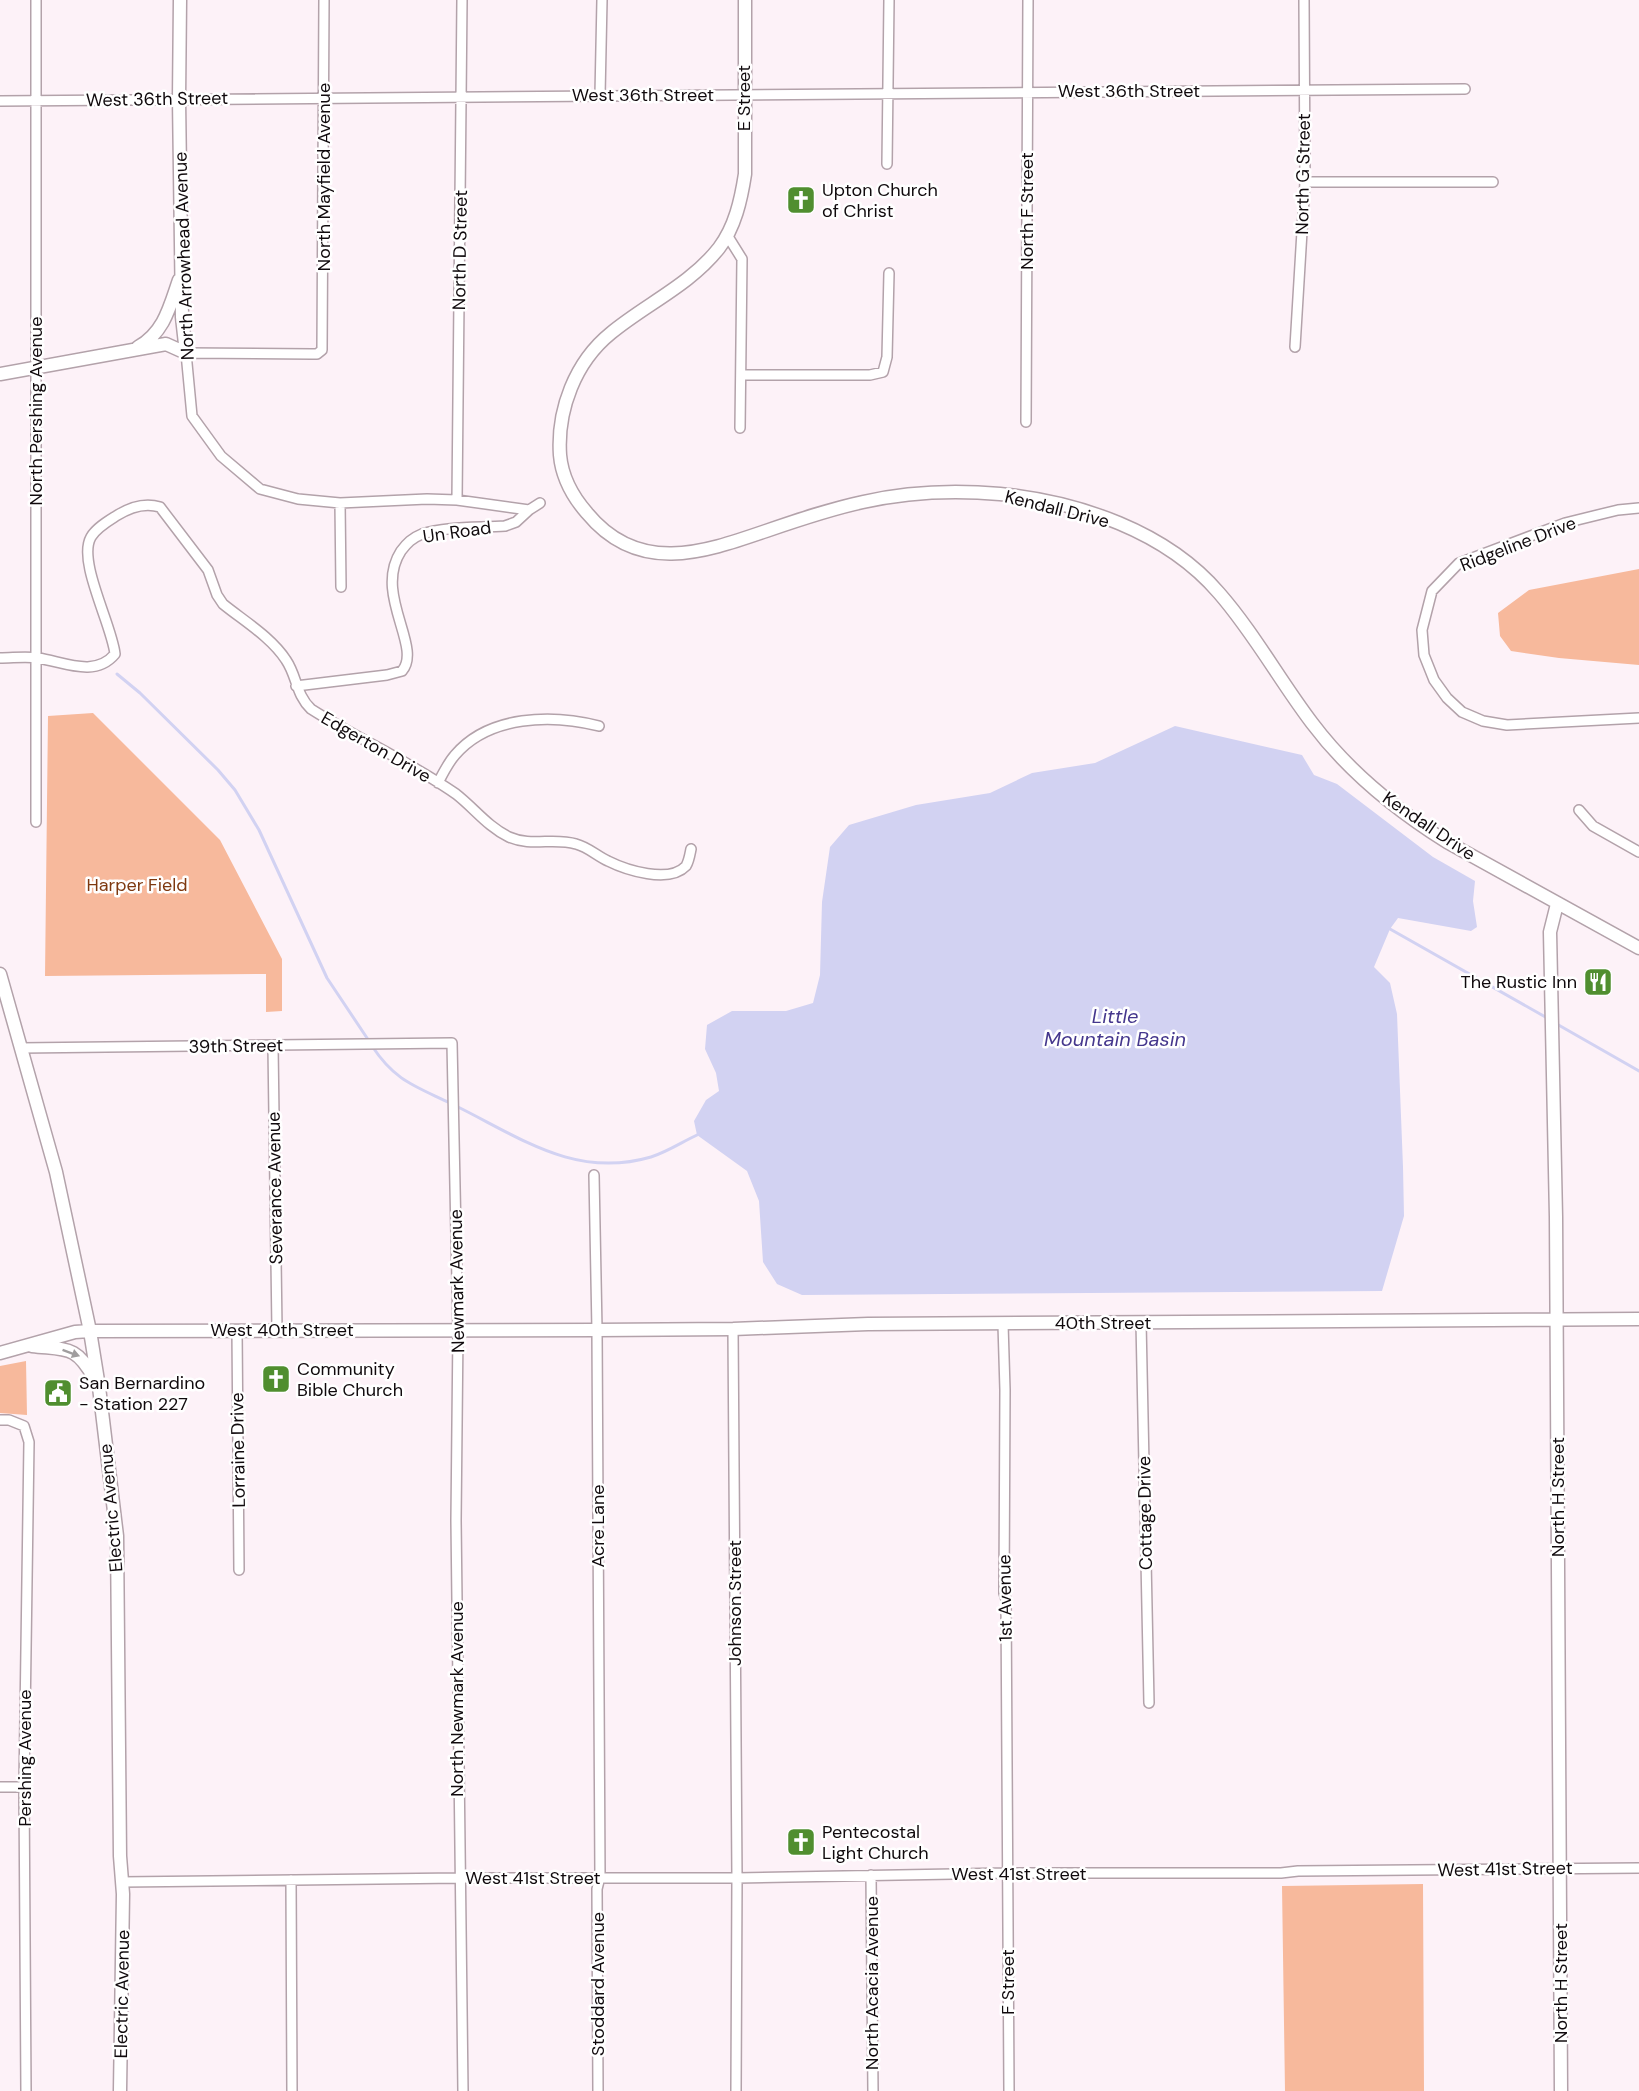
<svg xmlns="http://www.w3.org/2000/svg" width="1639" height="2091" font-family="'DM Sans',sans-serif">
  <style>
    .green { fill: #f7b99c }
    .water { fill: #d2d2f2 }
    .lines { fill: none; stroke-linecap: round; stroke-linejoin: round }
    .stream { stroke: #d2d2f2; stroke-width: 3 }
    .street-casing { stroke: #b3a2aa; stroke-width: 12 }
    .secondary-casing { stroke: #b3a2aa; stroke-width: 15 }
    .street { stroke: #fff; stroke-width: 9 }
    .secondary { stroke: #fff; stroke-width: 12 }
    .oneway { fill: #9f9d9e }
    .labels { text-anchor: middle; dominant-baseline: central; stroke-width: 5; stroke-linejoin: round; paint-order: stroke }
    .street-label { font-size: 18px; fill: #100a0d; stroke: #fff }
    .poi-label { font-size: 18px; fill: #100a0d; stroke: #fff; text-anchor: start }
    .park-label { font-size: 18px; fill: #7e380f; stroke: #fff }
    .water-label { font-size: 20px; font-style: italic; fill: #45378d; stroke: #fff }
  </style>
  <rect width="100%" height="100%" fill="#fdf2f8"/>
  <path class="green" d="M 1639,569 L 1639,665 L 1559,658 L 1511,651 L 1500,636 L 1498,613 L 1529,590 Z
    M 93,713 L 220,840 L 282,959 L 282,1011 L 266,1012 L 266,974 L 45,976 L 48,716 Z
    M 26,1361 L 27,1415 L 0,1413 L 0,1366 Z
    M 1423,1884 L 1424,2091 L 1285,2091 L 1282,1886 Z"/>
  <path class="water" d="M 1175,726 L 1302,755 L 1314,775 L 1337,784 L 1433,857 L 1475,881 L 1473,901 L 1477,927 L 1471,931 L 1398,918 L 1390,929 L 1374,967 L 1390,983 L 1397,1014 L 1403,1167 L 1404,1216 L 1382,1291 L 802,1295 L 777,1284 L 763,1262 L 759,1201 L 747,1171 L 697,1135 L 694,1121 L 706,1100 L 719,1091 L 716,1073 L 705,1049 L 707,1025 L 732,1011 L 786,1011 L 813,1003 L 820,975 L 822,902 L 830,847 L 849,825 L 916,805 L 990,793 L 1032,773 L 1095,763 Z"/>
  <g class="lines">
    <path class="stream" d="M 117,674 L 140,693 L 218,770 L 235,790 L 259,830 L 327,978 L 369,1041
      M 1390,929 L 1549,1019
      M 1555,1023 L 1639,1071
      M 372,1046 C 395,1081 415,1086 450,1103
      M 456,1106 C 521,1138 575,1179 651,1157 C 667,1152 682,1142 697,1135"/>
    <g class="street-casing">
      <path id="street" d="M 324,0 L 322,350 L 317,354 L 312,354 L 186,353 L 192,416 L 221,456 L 260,489 L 298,499 L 340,503 L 427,499 L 457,500 L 529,510 L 540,503
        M 600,95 L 602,0
        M 0,101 L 1465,89
        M 887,164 L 889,0
        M 1305,182 L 1493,182
        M 727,235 L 742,259 L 740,428
        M 1295,347 L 1305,182 L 1304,0
        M 741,375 L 870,375 L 883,372 L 887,357 L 889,273
        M 1026,422 L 1028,0
        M 457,500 L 462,0
        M 340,503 L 341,587
        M 1639,508 L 1618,510 L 1565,523 L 1459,563 L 1432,591 L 1422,630 L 1424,655 L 1434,680 L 1447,698 L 1462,712 L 1483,721 L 1507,725 L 1639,718
        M 0,658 C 13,658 26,656 38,658 C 64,662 95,678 115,654 C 112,625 77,561 91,537 C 96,528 108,521 116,516 C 130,507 144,502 160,507 L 208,570 L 217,595 L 223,604 C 244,621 271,637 286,660 C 297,676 296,695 311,709 C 358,739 410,762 456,794 C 474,808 488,827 509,837 C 531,847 554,837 576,844 C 588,847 597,856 608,861 C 626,870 669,884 686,866 C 689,861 690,854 691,849
        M 296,686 L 387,675 L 402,671 C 423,647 373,594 401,551 C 407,543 412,538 422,534 C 446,526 480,528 505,526 L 516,522 L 529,510
        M 438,783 C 443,773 448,763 455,755 C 489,715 552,714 599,726
        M 1579,810 L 1593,826 L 1639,852
        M 36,822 L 36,0
        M 273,1046 L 277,1330
        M 21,1048 L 452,1043 L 458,1330 L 456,1520 L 463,2091
        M 594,1175 L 597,1330 L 600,1877 L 597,1889 L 598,2091
        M 1141,1322 L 1149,1703
        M 1003,1324 L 1005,1390 L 1004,1593 L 1006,1599 L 1009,2091
        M 733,1329 L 737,1878 L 736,2091
        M 237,1330 L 239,1570
        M 0,1420 L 9,1420 L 24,1426 L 29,1442 L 24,1787 L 26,2091
        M 0,1787 L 24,1787
        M 871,1875 L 873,2091
        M 291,1880 L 292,2091
        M 122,1882 L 459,1878 L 737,1878 L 1008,1873 L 1281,1873 L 1298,1871 L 1639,1868"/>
    </g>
    <g class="secondary-casing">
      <path id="secondary" d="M 180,0 L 179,99 L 182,317 L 186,353
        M 745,0 L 745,174 C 741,200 735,227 719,248 C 690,285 646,304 611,333 C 575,362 557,410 560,455 C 562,478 573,497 587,513 C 638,575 702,553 766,531 C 798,520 830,509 863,502 C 907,492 955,490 1000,494 C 1079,502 1166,531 1219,593 C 1254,633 1280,681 1312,723 C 1348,771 1396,810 1447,842 L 1639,948
        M 138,347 C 164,333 170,306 179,280
        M 0,374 L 166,344 L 186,353
        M 1557,904 L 1550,932 L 1556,1217 L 1561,2091
        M 0,974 L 56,1172 L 90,1331 L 99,1387 L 117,1536 L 120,1856 L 123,1894 L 120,2091
        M 32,1346 C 67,1350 76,1345 94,1378
        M 0,1353 L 75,1332 L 90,1331 L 597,1330 L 733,1329 L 868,1324 L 1639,1319"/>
    </g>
    <use href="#street" class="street"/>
    <use href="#secondary" class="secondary"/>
  </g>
  <defs><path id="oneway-solid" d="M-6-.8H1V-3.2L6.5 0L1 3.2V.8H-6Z" transform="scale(1.5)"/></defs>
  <use class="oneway" href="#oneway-solid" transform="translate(71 1353) rotate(20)"/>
  <defs>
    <g id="church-square" transform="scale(1.5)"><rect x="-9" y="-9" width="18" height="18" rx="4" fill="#508e2f" stroke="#fff"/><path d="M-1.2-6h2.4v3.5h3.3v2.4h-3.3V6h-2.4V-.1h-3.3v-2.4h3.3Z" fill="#fff"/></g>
    <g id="restaurant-square" transform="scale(1.5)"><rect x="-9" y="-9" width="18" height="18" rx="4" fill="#508e2f" stroke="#fff"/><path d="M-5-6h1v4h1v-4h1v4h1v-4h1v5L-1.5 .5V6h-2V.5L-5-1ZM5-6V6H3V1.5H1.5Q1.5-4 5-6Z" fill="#fff"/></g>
    <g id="civic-square" transform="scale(1.5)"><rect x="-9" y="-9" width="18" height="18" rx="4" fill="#508e2f" stroke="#fff"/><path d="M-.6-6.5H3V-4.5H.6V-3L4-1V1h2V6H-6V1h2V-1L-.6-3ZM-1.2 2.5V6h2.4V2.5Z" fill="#fff"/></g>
  </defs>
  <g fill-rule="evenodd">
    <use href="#church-square" x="801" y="200"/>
    <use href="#restaurant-square" x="1598" y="982"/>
    <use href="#church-square" x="276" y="1379"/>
    <use href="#civic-square" x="58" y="1393"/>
    <use href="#church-square" x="801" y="1842"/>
  </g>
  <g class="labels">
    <g class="street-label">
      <text x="1129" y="91">West 36th Street</text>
      <text x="643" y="95">West 36th Street</text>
      <text transform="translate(744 98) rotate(-90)">E Street</text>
      <text transform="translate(157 99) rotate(-1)">West 36th Street</text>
      <text transform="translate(1303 174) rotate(-89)">North G Street</text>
      <text transform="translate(324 177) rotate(-90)">North Mayfield Avenue</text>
      <text transform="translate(1027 211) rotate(-90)">North F Street</text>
      <text transform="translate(460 250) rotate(-89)">North D Street</text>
      <text transform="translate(184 256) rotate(-92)">North Arrowhead Avenue</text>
      <text transform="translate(36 411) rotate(-90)">North Pershing Avenue</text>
      <text transform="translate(1057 509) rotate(14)">Kendall Drive</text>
      <text transform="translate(457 532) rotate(-8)">Un Road</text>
      <text transform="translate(1518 544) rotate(-21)">Ridgeline Drive</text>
      <text transform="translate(376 747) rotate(30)">Edgerton Drive</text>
      <text transform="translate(1429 826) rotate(34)">Kendall Drive</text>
      <text transform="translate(236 1046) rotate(-1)">39th Street</text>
      <text transform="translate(275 1188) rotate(-91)">Severance Avenue</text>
      <text transform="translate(457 1281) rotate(-91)">Newmark Avenue</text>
      <text x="1103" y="1323">40th Street</text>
      <text x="282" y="1330">West 40th Street</text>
      <text transform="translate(238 1450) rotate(-91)">Lorraine Drive</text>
      <text transform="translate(1558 1497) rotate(-90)">North H Street</text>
      <text transform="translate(111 1508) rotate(-95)">Electric Avenue</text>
      <text transform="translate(1145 1513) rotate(-91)">Cottage Drive</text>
      <text transform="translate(598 1526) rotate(-90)">Acre Lane</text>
      <text transform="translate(1005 1598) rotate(-91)">1st Avenue</text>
      <text transform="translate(735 1603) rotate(-90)">Johnson Street</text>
      <text transform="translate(457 1699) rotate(-90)">North Newmark Avenue</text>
      <text transform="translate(25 1758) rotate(-90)">Pershing Avenue</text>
      <text transform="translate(1505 1869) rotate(-1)">West 41st Street</text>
      <text x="1019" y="1874">West 41st Street</text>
      <text x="533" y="1878">West 41st Street</text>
      <text transform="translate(1008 1982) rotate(-90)">F Street</text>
      <text transform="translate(872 1983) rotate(-90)">North Acacia Avenue</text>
      <text transform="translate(1561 1983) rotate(-90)">North H Street</text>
      <text transform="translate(598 1984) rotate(-90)">Stoddard Avenue</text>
      <text transform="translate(122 1994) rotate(-89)">Electric Avenue</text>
    </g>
    <g class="poi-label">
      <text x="822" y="190">Upton Church<tspan x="822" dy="21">of Christ</tspan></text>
      <text x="1577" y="982" text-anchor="end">The Rustic Inn</text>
      <text x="297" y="1369">Community<tspan x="297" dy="21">Bible Church</tspan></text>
      <text x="79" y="1383">San Bernardino<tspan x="79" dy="21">- Station 227</tspan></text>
      <text x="822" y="1832">Pentecostal<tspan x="822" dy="21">Light Church</tspan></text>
    </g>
    <g class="park-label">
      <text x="137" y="885">Harper Field</text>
    </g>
    <g class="water-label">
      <text x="1115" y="1016">Little<tspan x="1115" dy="23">Mountain Basin</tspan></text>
    </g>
  </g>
</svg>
